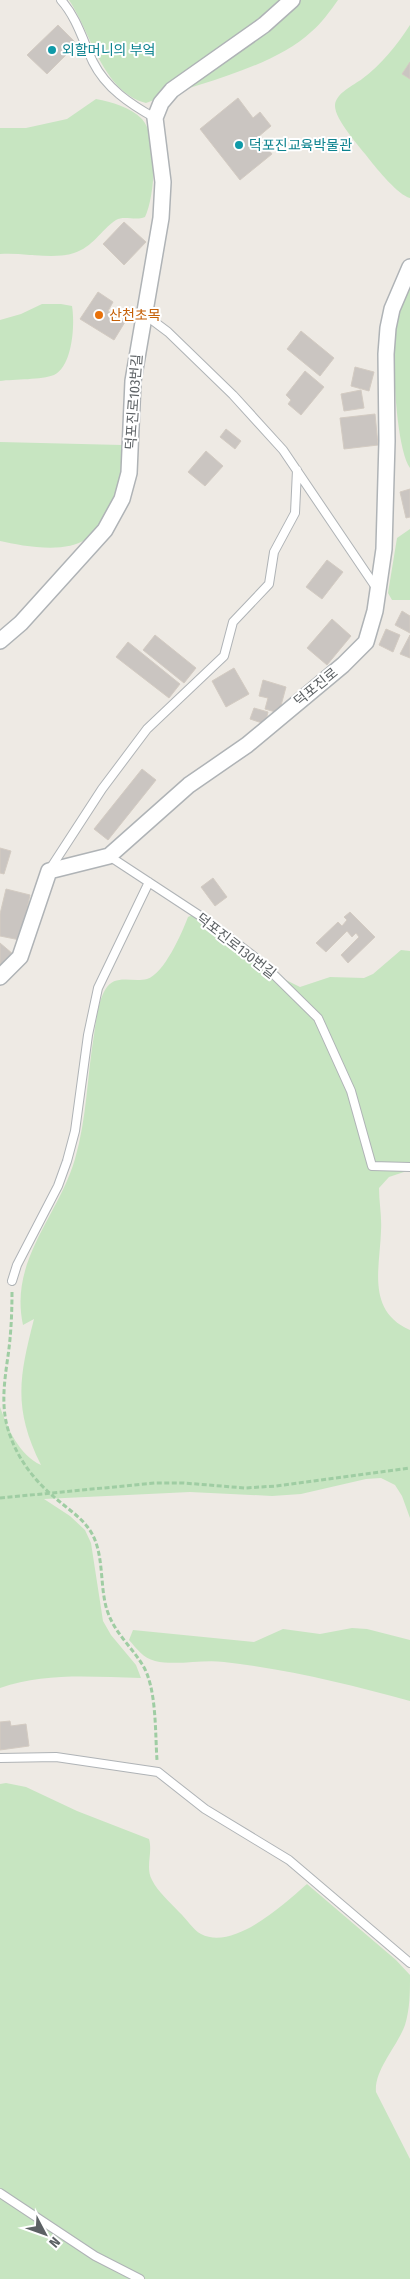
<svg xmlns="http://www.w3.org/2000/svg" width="410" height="2279" font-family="'Fira Sans Condensed','Noto Sans KR',sans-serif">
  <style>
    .green { fill: #c7e5c1 }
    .building { fill: #cac5c1; stroke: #d3cbc2 }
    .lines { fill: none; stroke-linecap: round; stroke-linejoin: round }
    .service-casing { stroke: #afb3b6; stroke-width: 10 }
    .minor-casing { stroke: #afb3b6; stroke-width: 18 }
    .path { stroke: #9fcda3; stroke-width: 3; stroke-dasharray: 5 2.5; stroke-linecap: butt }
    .service { stroke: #fff; stroke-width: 8 }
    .minor { stroke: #fff; stroke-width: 15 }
    .culture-dot { fill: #0f9aa8; stroke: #fff; stroke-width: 2 }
    .food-dot { fill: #e8710a; stroke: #fff; stroke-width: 2 }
    .labels { text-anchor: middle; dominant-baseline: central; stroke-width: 4; stroke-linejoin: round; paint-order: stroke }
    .culture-label { font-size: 14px; fill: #0d838f; stroke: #fff; text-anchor: start }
    .food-label { font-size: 14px; fill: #c56008; stroke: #fff; text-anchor: start }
    .street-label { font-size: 14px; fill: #5c6164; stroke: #fff }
  </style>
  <rect width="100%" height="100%" fill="#eeeae4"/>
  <path class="green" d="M 69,0 L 338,0 C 330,11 322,23 311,32 C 273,68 195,84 146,103 C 103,92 91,33 69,0 Z
    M 410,25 L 410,198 C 398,195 377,169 369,159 C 360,147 334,119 335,105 C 336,93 354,85 362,79 C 381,65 397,45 410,25 Z
    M 96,99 C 112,102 130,107 142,119 C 159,138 155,196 145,217 C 135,221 124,215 116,220 C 100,231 93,247 74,253 C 53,260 22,252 0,254 L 0,128 L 26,128 L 67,119 Z
    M 410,282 L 410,468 C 396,448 392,360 395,334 C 398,316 403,299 410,282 Z
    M 42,304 L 61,304 L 72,306 C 75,323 73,366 54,375 C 42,380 14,379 0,381 L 0,320 L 21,314 Z
    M 0,442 L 122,445 C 122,455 123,466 121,476 C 118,495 102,527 86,539 C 66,554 22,546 0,541 Z
    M 410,529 L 410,600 L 392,600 L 388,593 L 397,538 Z
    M 197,913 L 286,980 L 300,987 L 330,977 L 364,978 L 373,974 L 401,950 L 410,951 L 410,1170 L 389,1177 L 379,1188 C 379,1203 382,1216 381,1231 C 380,1267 366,1311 410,1330 L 410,1518 L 402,1496 L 395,1485 L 381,1478 L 366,1479 L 301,1494 L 272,1496 L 190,1492 L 44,1499 L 70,1516 L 85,1530 L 91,1543 L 103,1621 L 111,1635 L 136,1665 L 141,1678 C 93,1677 46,1672 0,1688 L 0,1407 C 8,1429 19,1455 41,1465 C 13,1409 19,1377 34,1319 L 23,1325 C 9,1260 58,1217 75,1159 C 87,1118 87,1076 94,1035 C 96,1021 98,1002 105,990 C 115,973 132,983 147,979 C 164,974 182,933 188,917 Z
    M 352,1628 L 367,1629 L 410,1640 L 410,1701 C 349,1684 287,1669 224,1662 C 202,1659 177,1666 155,1661 C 143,1658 137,1649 129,1640 L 133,1630 L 254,1642 L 283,1629 L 320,1634 Z
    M 6,1783 L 26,1787 L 77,1811 L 149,1839 C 153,1853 145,1867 152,1880 C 158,1892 170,1902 179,1912 C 186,1918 193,1930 201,1934 C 234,1951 284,1904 307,1884 L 396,1960 L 410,1975 C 410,1992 410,2009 405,2025 C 397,2047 374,2070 376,2092 L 410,2159 L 410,2279 L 0,2279 L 0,1784 Z"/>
  <path class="building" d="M 58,25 L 77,44 L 47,74 L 27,55 Z
    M 410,62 L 410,79 L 402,74 Z
    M 238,98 L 253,118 L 260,112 L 271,126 L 258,137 L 272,154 L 240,180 L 200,129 Z
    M 124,222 L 146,242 L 124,265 L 103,244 Z
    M 98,292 L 113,302 L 108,311 L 125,322 L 114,340 L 80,319 Z
    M 301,331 L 334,358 L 320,376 L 287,349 Z
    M 355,367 L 374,372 L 369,391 L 351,386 Z
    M 305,371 L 324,387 L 301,415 L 288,404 L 291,400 L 286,395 Z
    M 361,390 L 364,408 L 344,411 L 341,394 Z
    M 375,414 L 378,445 L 344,449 L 340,418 Z
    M 226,429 L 241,441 L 235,449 L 220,437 Z
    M 206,451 L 223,466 L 205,486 L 188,472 Z
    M 410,489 L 410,517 L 406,518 L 400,492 Z
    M 327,560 L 343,572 L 322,599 L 306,587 Z
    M 402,611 L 410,616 L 410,633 L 395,625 Z
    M 332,619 L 351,636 L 327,665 L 307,648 Z
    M 386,629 L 400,635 L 393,652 L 379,645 Z
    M 155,635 L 196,668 L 184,683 L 143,650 Z
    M 410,635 L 410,658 L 400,654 Z
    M 128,642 L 180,684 L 169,698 L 116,657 Z
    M 234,668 L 249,694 L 226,707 L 212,681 Z
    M 263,680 L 286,687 L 279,713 L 265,709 L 268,698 L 259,696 Z
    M 254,708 L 268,712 L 265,724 L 250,719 Z
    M 142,769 L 156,780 L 108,840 L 94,829 Z
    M 0,848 L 11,851 L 4,874 L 0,873 Z
    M 213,878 L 227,897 L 215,906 L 201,887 Z
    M 6,889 L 30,895 L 20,940 L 0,936 L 0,914 Z
    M 350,912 L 375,937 L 348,963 L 341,955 L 359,937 L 356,933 L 352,937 L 347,931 L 326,952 L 316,943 L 338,922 L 342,926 L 347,920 L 344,917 Z
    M 0,943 L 13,954 L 0,969 Z
    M 10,1721 L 11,1726 L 26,1724 L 29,1746 L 0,1750 L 0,1722 Z"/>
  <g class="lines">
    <g class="service-casing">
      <path id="service" d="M 61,0 C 77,18 83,41 93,62 C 106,88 130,104 155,118
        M 144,314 L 168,332 L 233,395 L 283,450 L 377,589
        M 109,856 L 208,921 L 261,962 L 318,1018 L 351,1091 L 372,1166 L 410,1167
        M 50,869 L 102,789 L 147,729 L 224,656 L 233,622 L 269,584 L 274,552 L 295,513 L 297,470
        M 12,1281 L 17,1265 L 58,1186 L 67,1161 L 75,1131 L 88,1035 L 98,988 L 149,882
        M 0,1758 L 56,1757 L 158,1772 L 205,1809 L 289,1860 L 410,1963
        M 0,2193 L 95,2256 L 140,2279"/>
    </g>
    <g class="minor-casing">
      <path id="minor" d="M 0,641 L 21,623 L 105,530 L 122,499 L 129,473 L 133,381 L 161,218 L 163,182 L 155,118 L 161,103 L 172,90 L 264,25 L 292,0
        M 0,977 L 20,957 L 49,871 L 109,856 L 189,785 L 247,745 L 343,665 L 366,642 L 375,611 L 384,549 L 387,441 L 386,354 L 388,328 L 392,309 L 410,267"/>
    </g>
    <path class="path" d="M 12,1292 C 12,1313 11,1335 8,1356 C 4,1384 0,1411 11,1438 C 19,1460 35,1481 53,1496 C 65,1507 80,1516 89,1529 C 105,1551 99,1585 107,1610 C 114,1632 130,1645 142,1664 C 157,1687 155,1733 157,1760
      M 0,1498 L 155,1483 L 184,1483 L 245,1488 L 276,1486 L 410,1468"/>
    <use href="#service" class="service"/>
    <use href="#minor" class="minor"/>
  </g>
  <g class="culture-dot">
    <circle cx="52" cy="50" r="5"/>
    <circle cx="239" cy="145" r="5"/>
  </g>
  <circle class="food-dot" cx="99" cy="315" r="5"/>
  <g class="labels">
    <g class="culture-label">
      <text x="62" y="50">외할머니의 부엌</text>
      <text x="249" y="145">덕포진교육박물관</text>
    </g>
    <g class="food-label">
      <text x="109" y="315">산천초목</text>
    </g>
    <g class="street-label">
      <text transform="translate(134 402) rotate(-86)">덕포진로103번길</text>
      <text transform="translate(316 687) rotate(-39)">덕포진로</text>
      <text transform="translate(236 946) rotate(38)">덕포진로130번길</text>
    </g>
  </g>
  <g transform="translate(45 2234) rotate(131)" stroke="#ffffff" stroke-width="4" paint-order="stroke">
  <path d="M0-4L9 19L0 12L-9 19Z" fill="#5c6164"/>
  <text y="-8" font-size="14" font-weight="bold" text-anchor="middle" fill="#5c6164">N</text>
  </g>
</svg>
